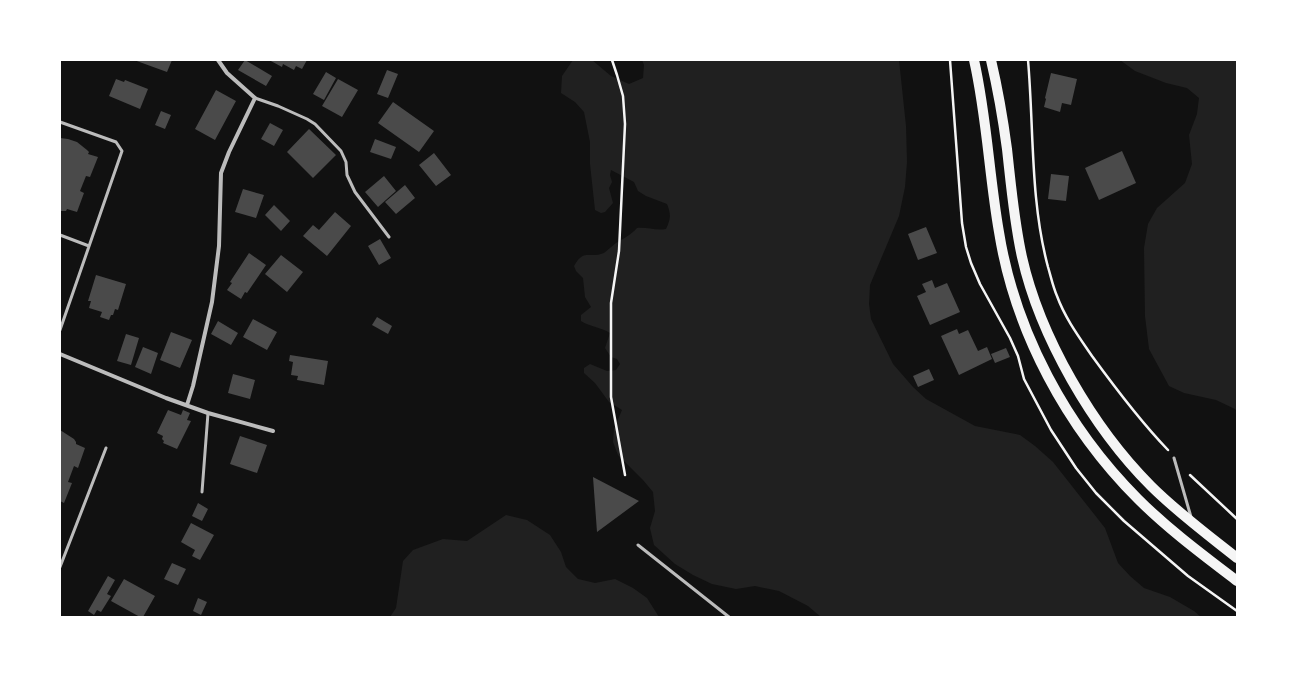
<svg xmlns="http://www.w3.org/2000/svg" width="1297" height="677" font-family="'Open Sans',sans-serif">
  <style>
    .green { fill: #202020 }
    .building { fill: #4a4a4a }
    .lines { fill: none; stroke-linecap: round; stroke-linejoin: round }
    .path { stroke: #f5f5f5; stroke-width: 2.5 }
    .service { stroke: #bcbcbc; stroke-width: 3 }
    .minor { stroke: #bcbcbc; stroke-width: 4 }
    .primary { stroke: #f5f5f5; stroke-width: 10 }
  </style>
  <rect width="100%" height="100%" fill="#111"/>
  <path class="green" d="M 573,60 L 592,60 L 611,76 L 629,84 L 643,78 L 644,65 L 642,60 L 899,60 L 906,126 L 907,162 L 905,187 L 899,216 L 870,285 L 869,304 L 871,319 L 893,364 L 913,387 L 926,399 L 975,426 L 1020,435 L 1035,446 L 1053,462 L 1105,528 L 1118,563 L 1130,576 L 1144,588 L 1170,597 L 1194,611 L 1201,617 L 821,617 L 808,606 L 779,591 L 755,586 L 736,589 L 712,584 L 693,575 L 675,564 L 654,545 L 650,528 L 655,511 L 653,492 L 643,480 L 618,455 L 613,442 L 614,429 L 622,410 L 609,402 L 595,383 L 584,373 L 584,368 L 590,364 L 607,371 L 616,370 L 620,364 L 617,359 L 611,357 L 605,348 L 610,333 C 601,327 590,327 581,321 L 581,315 L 591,307 L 585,297 L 583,278 L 576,271 L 574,266 C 584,248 589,259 604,253 C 608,250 612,246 616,243 C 624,238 631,235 637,228 C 647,227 656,231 666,229 C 671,219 671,214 667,204 L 646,196 L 638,191 L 634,182 L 611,170 L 610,175 L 612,182 L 609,188 L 613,203 L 605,212 L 601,213 L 595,210 L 590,164 L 590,142 L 584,112 L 575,102 L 561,93 L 562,76 Z
    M 1120,60 L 1237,60 L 1237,412 L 1235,409 L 1216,400 L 1184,393 L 1169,386 L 1149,349 L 1145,316 L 1144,248 L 1148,224 L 1157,208 L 1185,183 L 1192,164 L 1189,135 L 1197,114 L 1199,98 L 1187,88 L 1166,83 L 1135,71 Z
    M 506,515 L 527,520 L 550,535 L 561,552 L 566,567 L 578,579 L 595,583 L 615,579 L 633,588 L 647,598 L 659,617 L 390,617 L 396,608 L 403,561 L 413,550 L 443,539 L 467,541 Z"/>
  <path class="building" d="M 134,60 L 172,60 L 167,72 Z
    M 245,60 L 272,76 L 266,86 L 238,70 Z
    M 269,60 L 307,60 L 302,69 L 296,66 L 294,70 L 283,64 L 282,67 Z
    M 387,70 L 398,74 L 388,98 L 377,94 Z
    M 326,72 L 336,78 L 324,100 L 313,94 Z
    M 1051,73 L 1077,79 L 1071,105 L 1062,103 L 1060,112 L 1044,107 L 1046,99 L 1045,98 Z
    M 116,79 L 124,82 L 125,80 L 148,89 L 140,109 L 109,96 Z
    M 338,79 L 358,90 L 342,117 L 322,106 Z
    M 216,90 L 236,101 L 215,140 L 195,129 Z
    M 393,102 L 434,131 L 419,152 L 378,123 Z
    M 161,111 L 171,115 L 165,129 L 155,125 Z
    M 270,123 L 283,130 L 274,146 L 261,139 Z
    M 309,129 L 336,155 L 313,178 L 287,152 Z
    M 60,138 L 68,139 L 77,142 L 87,150 L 89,152 L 88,154 L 98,157 L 90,177 L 86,176 L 80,191 L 84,193 L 77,212 L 67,209 L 66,211 L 60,211 Z
    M 375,139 L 396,147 L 391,159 L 370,152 Z
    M 1122,151 L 1136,183 L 1099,200 L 1085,168 Z
    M 434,153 L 451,175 L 436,186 L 419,165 Z
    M 1051,174 L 1069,176 L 1066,201 L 1048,199 Z
    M 384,176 L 396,191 L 378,207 L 365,192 Z
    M 405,185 L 415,198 L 396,214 L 385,202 Z
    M 243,189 L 264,195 L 256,218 L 235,212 Z
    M 274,205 L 290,221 L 281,231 L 265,215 Z
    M 335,212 L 351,226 L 327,256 L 303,236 L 313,225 L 319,230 Z
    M 926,227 L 937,253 L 918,260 L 908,234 Z
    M 380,239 L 391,258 L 379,265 L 368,246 Z
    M 249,253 L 266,265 L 247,293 L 245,292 L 241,299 L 227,290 L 232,283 L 230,282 Z
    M 281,255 L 303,272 L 287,292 L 265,274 Z
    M 96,275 L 126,284 L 118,310 L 115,309 L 113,315 L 111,315 L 109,320 L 100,317 L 102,312 L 89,308 L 91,301 L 88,301 Z
    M 932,280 L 935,288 L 947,283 L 960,312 L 930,325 L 917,296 L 926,292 L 922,284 Z
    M 377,317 L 392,326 L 388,334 L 372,325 Z
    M 253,319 L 277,332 L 267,350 L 243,337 Z
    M 218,321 L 238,333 L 231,345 L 211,334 Z
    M 957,329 L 959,334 L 968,330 L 978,351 L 987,347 L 992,359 L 959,375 L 941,336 Z
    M 171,332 L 192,340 L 180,368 L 160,360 Z
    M 126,334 L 139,338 L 131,365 L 117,361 Z
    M 143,347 L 158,353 L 151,374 L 135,367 Z
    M 1006,348 L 1010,357 L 995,363 L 991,354 Z
    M 290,355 L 328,361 L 324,385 L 297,380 L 298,376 L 291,375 L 293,362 L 289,361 Z
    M 929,369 L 934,380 L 918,387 L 913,376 Z
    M 233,374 L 255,380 L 250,399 L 228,393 Z
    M 168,410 L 181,415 L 183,410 L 190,413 L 187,420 L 191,421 L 177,449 L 163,443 L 164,441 L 162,439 L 163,436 L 157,433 Z
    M 60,430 L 74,439 L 76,442 L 76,444 L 85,448 L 78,468 L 74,466 L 68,482 L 72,483 L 64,503 L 60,501 Z
    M 240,436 L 267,445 L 257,473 L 230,464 Z
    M 593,477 L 639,501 L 597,532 Z
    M 198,503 L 208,509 L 202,521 L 192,516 Z
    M 191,523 L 214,535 L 200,560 L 192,556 L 195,550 L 181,542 Z
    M 172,563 L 186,569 L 178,585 L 164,579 Z
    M 108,576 L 115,580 L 107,594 L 111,596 L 101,612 L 97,610 L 94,615 L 88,611 Z
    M 124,579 L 155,596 L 143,617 L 140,617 L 111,601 Z
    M 198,598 L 207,602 L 201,615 L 193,611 Z"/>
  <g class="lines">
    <path class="path" d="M 612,60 L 617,75 L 623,96 L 625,124 L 619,251 L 611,303 L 611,397 L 625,475
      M 950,60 L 962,223 L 966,247 L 971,263 L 980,284 L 1010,338 L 1018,356 L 1024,379 L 1051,430 L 1076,468 L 1096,493 L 1124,521 L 1188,576 L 1237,611
      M 1028,60 C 1034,129 1030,200 1048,267 C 1051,277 1053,287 1057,296 C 1065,318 1079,337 1092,356 C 1116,389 1140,421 1168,450
      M 1190,475 L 1237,519"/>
    <path class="service" d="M 255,98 L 278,106 L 307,119 L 315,124 L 341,151 L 346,162 L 347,175 L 355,192 L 389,237
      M 60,122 L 116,142 L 122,151 L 60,330
      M 60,235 L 89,246
      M 1174,458 L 1191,517
      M 202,492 L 208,413
      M 638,545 L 729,617
      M 60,567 L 106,448"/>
    <path class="minor" d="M 60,354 L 166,398 L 208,413 L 273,431
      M 187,405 L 193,386 L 212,302 L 219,246 L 221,173 L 229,152 L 255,98 L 227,73 L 218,60"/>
    <path class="primary" d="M 974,60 C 987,117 989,175 999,232 C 1015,332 1067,428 1138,499 C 1168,529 1203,555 1237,581
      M 991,60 C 998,90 1003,119 1007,149 C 1011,185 1014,221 1022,257 C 1040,337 1093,428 1151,486 C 1177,512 1208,535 1237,558"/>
  </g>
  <rect width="1297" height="677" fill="none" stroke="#ffffff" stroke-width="122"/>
</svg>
